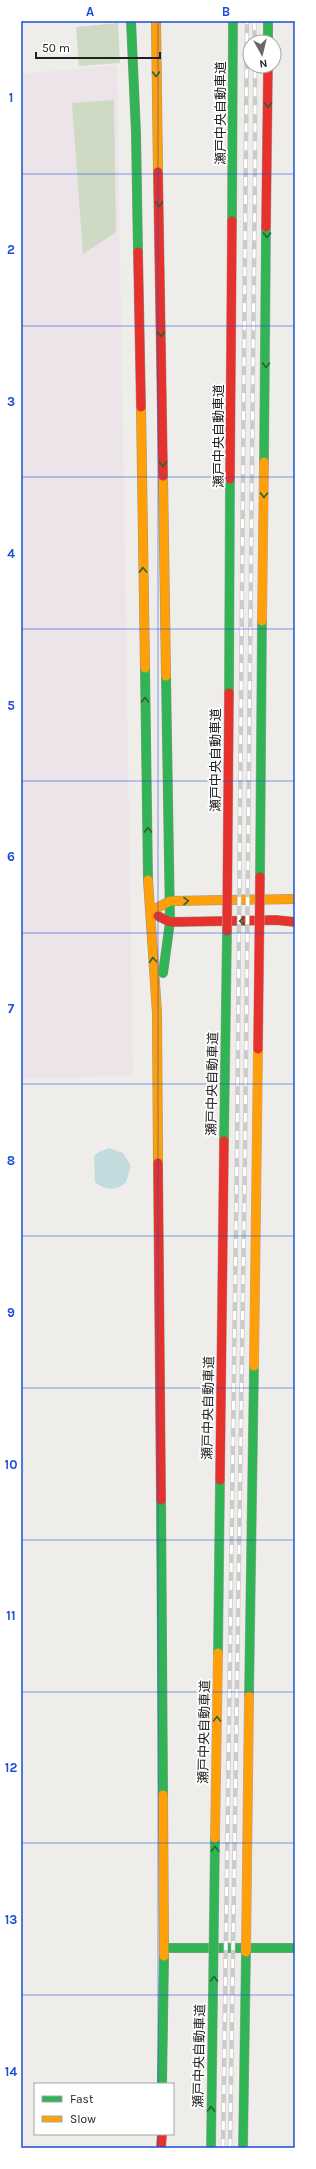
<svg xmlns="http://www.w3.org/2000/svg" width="316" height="2169" font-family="Karla,'Noto Sans JP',sans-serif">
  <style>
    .industrial { fill: #ece4e9 }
    .forest { fill: #cedac3 }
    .water { fill: #c2dbde }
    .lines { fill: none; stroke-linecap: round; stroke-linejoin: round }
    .fast-casing { stroke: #989784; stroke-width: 10 }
    .slow-casing { stroke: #989784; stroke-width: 10 }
    .jam-casing { stroke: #989784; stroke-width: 10 }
    .fast { stroke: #30b455; stroke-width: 9 }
    .slow { stroke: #ff9f0a; stroke-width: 9 }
    .jam { stroke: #e5322d; stroke-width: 9 }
    .rail-casing { stroke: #cbcbcb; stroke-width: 4.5 }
    .rail { stroke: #fff; stroke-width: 3; stroke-dasharray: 9; stroke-linecap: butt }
    .fast-bridge-casing { stroke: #c0a5b0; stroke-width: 10; stroke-linecap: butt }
    .slow-bridge-casing { stroke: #c0a5b0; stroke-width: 10; stroke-linecap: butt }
    .jam-bridge-casing { stroke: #c0a5b0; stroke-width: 10; stroke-linecap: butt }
    .fast-bridge { stroke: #30b455; stroke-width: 9 }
    .slow-bridge { stroke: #ff9f0a; stroke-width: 9 }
    .jam-bridge { stroke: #e5322d; stroke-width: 9 }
    .oneway { stroke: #286338 }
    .grid { fill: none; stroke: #1d4ed8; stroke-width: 1; stroke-opacity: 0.55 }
    .labels { text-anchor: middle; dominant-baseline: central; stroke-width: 3.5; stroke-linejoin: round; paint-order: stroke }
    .street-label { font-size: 13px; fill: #212121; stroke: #fff }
    .neatline { fill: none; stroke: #1d4ed8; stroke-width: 1.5 }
    .grid-label { font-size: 13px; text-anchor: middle; font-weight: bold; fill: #1d4ed8 }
  </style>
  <rect width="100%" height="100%" fill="#efedea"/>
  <path class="industrial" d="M 117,65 L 133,1076 L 21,1079 L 21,74 Z"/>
  <path class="forest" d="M 118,23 L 120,63 L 79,66 L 76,27 Z
    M 114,100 L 116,232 L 83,254 L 72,103 Z"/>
  <path class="water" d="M 109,1148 L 123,1153 L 131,1166 L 126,1182 C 117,1191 105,1191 95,1182 L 94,1156 L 99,1152 Z"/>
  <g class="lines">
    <g class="fast-casing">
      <path id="fast" d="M 131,21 L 136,133 L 138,252
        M 268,21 L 268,42
        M 145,668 L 148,880
        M 163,973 L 170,922 L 166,676
        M 161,1500 L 163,1795
        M 164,1948 L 295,1948
        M 162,2084 L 164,1956"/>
    </g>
    <g class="slow-casing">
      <path id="slow" d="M 156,21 L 158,172
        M 141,407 L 145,668
        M 163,476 L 166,676
        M 148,880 L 157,1013 L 158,1163
        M 157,908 L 170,901 L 295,899
        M 163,1795 L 164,1956"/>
    </g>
    <g class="jam-casing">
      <path id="jam" d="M 158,172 L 163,476
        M 138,252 L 141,407
        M 158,916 L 170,922 L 276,920 L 295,922
        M 158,1163 L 161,1500
        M 161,2148 L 162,2134"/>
    </g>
    <use href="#fast" class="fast"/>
    <use href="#slow" class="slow"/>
    <use href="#jam" class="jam"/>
    <g class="rail-casing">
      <path id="rail" d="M 254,21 L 255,42
        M 223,2148 L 237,1155 L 247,21
        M 230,2148 L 245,1155 L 255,168 L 255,66"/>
    </g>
    <use href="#rail" class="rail"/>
    <g class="fast-bridge-casing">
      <path id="fast-bridge" d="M 232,221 L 233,21
        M 264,462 L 266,227
        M 229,693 L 230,479
        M 260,877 L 262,621
        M 224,1141 L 227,931
        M 218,1653 L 220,1480
        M 249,1696 L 254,1366
        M 211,2148 L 215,1838
        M 243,2148 L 246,1952"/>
    </g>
    <g class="slow-bridge-casing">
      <path id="slow-bridge" d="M 262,621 L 264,462
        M 254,1366 L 258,1049
        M 215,1838 L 218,1653
        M 246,1952 L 249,1696"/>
    </g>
    <g class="jam-bridge-casing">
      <path id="jam-bridge" d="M 266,227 L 268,66
        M 230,479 L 232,221
        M 227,931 L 229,693
        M 258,1049 L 260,877
        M 220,1480 L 224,1141"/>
    </g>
    <use href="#fast-bridge" class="fast-bridge"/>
    <use href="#slow-bridge" class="slow-bridge"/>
    <use href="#jam-bridge" class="jam-bridge"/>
  </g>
  <defs><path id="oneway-chevron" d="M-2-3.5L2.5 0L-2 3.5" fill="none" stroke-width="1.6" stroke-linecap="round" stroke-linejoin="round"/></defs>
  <g class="oneway">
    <use href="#oneway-chevron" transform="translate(156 74) rotate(89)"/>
    <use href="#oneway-chevron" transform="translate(268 105) rotate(90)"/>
    <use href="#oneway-chevron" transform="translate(159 204) rotate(89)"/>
    <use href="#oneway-chevron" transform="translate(267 235) rotate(91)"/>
    <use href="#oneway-chevron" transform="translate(161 334) rotate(89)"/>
    <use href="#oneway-chevron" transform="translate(266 365) rotate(91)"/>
    <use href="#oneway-chevron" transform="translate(163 464) rotate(89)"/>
    <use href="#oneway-chevron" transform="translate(264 495) rotate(91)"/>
    <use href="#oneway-chevron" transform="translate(143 570) rotate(-91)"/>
    <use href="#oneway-chevron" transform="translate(145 700) rotate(-91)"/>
    <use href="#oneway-chevron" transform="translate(148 830) rotate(-91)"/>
    <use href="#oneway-chevron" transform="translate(186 901) rotate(-1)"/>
    <use href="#oneway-chevron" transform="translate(242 921) rotate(179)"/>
    <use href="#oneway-chevron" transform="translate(153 960) rotate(-94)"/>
    <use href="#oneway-chevron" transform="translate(217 1719) rotate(-89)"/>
    <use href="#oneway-chevron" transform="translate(215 1849) rotate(-89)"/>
    <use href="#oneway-chevron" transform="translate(214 1979) rotate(-89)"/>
    <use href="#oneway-chevron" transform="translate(211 2109) rotate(-89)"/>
  </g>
  <path class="grid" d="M 158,21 L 158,2084M 21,174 L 295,174M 21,326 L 295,326M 21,477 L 295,477M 21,629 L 295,629M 21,781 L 295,781M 21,933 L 295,933M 21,1084 L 295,1084M 21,1236 L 295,1236M 21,1388 L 295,1388M 21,1540 L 295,1540M 21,1692 L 295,1692M 21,1843 L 295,1843M 21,1995 L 295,1995M 158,2134 L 158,2148"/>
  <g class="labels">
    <g class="street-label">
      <text transform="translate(220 113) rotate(-90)">瀬戸中央自動車道</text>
      <text transform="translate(218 436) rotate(-90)">瀬戸中央自動車道</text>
      <text transform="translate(215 760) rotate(-90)">瀬戸中央自動車道</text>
      <text transform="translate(212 1084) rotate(-89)">瀬戸中央自動車道</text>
      <text transform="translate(208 1408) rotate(-89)">瀬戸中央自動車道</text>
      <text transform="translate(204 1732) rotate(-89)">瀬戸中央自動車道</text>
      <text transform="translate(199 2056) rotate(-89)">瀬戸中央自動車道</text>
    </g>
  </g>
  <rect width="316" height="2169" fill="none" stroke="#ffffff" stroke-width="44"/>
  <rect x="34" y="2083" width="140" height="52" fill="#ffffff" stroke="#a6a6a6"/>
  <rect x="42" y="2096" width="20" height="6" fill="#30b455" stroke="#a6a6a6"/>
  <text x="70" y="2103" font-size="12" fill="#212121">Fast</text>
  <rect x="42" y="2116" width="20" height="6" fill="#ff9f0a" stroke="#a6a6a6"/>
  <text x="70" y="2123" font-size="12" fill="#212121">Slow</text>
  <g transform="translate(262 54) rotate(172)"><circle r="19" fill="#ffffff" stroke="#a6a6a6"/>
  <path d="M0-3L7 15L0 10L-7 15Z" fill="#696867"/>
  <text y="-6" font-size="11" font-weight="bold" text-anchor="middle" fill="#212121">N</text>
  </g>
  <path d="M36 52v6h124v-6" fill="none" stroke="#212121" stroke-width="2"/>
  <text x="42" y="52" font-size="12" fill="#212121" stroke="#ffffff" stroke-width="3" paint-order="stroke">50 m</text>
  <rect x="22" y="22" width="272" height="2125" class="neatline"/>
  <g class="grid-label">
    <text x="90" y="16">A</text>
    <text x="226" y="16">B</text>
    <text x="11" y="102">1</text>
    <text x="11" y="254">2</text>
    <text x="11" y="406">3</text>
    <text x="11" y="558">4</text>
    <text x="11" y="710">5</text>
    <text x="11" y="861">6</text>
    <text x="11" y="1013">7</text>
    <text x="11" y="1165">8</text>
    <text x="11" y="1317">9</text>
    <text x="11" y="1469">10</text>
    <text x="11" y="1620">11</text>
    <text x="11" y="1772">12</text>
    <text x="11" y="1924">13</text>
    <text x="11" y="2076">14</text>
  </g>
</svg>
